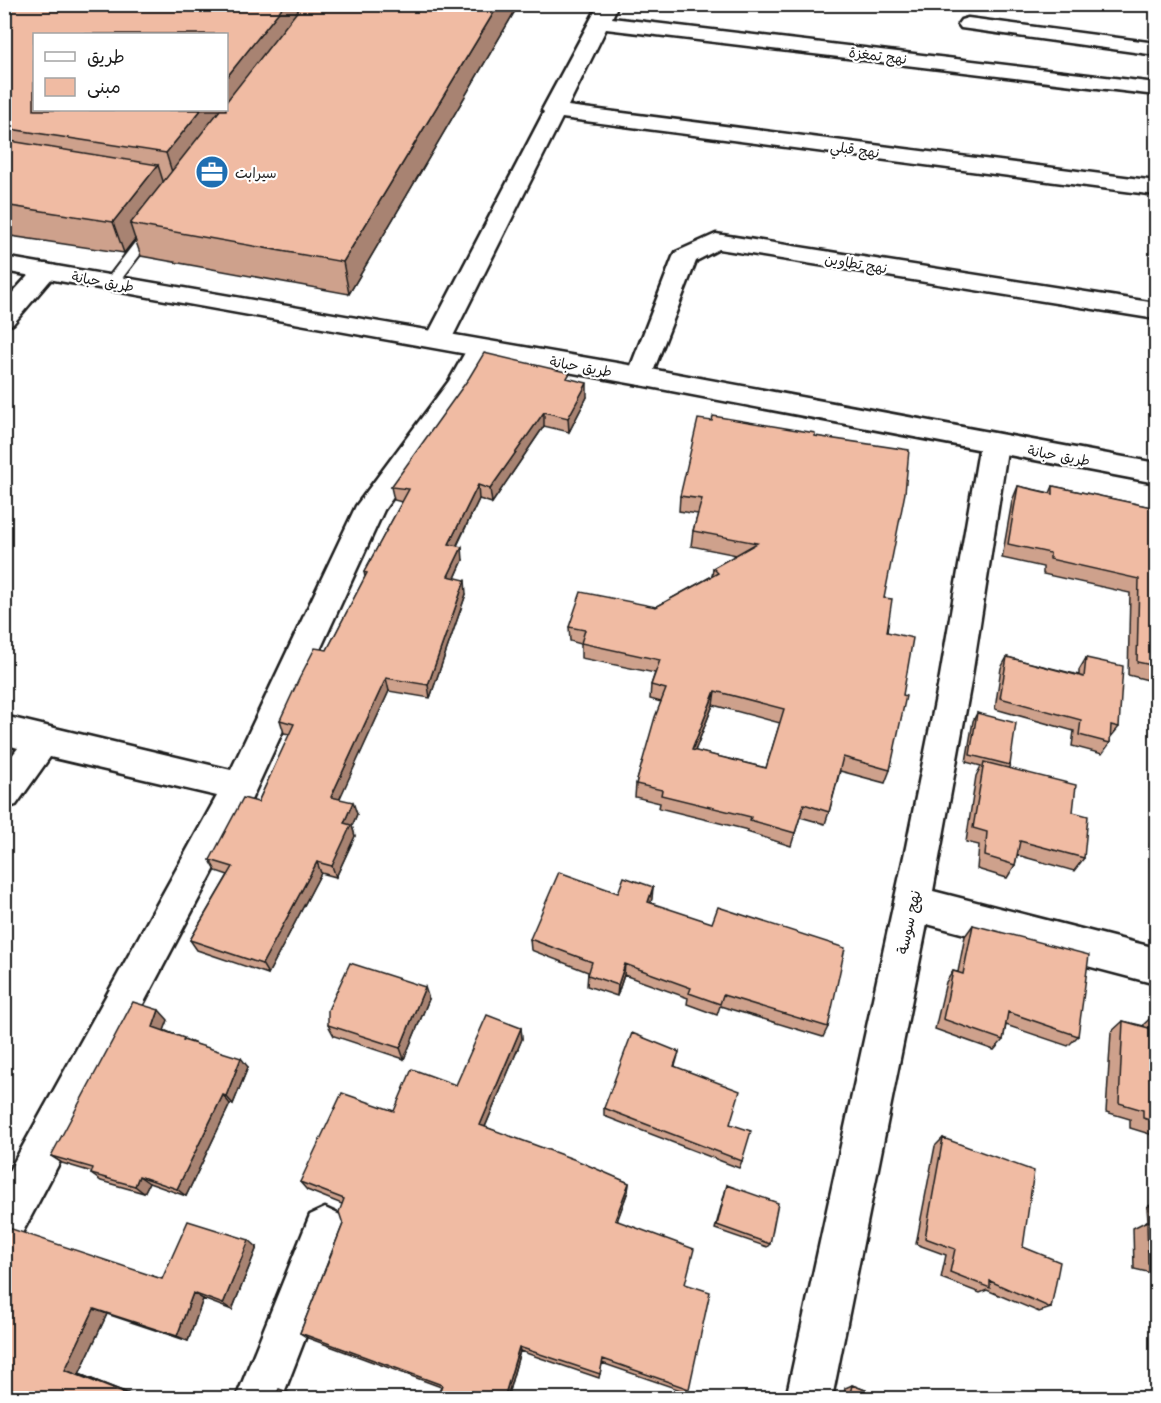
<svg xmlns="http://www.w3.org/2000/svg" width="1161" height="1403" font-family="Mali,'Playpen Sans Arabic',sans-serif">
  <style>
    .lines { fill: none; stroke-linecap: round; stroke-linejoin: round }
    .service-casing { stroke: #1c1c1c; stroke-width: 4 }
    .minor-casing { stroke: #1c1c1c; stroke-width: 5 }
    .tertiary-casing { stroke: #1c1c1c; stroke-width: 5 }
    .service { fill: #fff; fill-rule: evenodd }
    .minor { fill: #fff; fill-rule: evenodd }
    .tertiary { fill: #fff; fill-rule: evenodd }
    .wall { fill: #cea18c; stroke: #1c1c1c; stroke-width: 1.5; fill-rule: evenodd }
    .shaded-wall { fill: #a88372; stroke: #1c1c1c; stroke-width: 1.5 }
    .building { fill: #f0bba3; stroke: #1c1c1c; stroke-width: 1.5; fill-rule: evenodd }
    .labels { text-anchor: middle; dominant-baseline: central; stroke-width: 4.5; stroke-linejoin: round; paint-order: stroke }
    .far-street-label { font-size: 14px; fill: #1c1c1c; stroke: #fff }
    .far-poi-label { font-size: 14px; fill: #1c1c1c; stroke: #fff; text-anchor: start }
    .street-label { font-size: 15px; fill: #1c1c1c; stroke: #fff }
  </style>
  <rect width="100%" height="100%" fill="#fff"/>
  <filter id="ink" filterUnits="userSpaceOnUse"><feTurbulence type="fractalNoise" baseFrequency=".0167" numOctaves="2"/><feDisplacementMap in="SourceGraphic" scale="12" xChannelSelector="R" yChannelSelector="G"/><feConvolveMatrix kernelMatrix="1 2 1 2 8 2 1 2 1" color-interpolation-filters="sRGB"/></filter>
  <g filter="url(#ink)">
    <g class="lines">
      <g class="service-casing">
        <path id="service" d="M 154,223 L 159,224 L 161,227 L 159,230 L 117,285 L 107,285 L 105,282 L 107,279 L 149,224 Z"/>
      </g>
      <g class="minor-casing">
        <path id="minor" d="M 599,4 L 618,4 L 612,18 L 1156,83 L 1156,95 L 606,29 L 568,106 L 1156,181 L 1156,195 L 562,118 L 451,340 L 447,346 L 438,348 L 429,346 L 425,340 L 544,112 L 542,110 Z
          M 968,18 L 1156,43 L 1156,55 L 961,28 L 958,24 L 961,20 Z
          M 716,234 L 1156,303 L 1156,319 L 719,249 L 696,261 L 649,382 L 640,385 L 631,382 L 627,376 L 673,257 L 676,252 Z
          M 46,264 L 55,266 L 58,271 L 13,324 L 4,326 L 4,302 L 37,266 Z
          M 480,340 L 489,342 L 493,348 L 469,391 L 384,510 L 252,798 L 19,1239 L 4,1246 L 4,1180 L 217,796 L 50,757 L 16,805 L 4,809 L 4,766 L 18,748 L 4,744 L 4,716 L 231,770 L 356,506 L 449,381 L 471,342 Z
          M 994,434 L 1004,437 L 1008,444 L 971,682 L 933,891 L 1156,948 L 1156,984 L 927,924 L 832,1398 L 786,1398 L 906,847 L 939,682 L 980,444 L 984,437 Z
          M 325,1208 L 340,1215 L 347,1230 L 282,1398 L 236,1398 L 310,1215 Z"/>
      </g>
      <g class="tertiary-casing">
        <path id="tertiary" d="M 4,257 L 640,367 L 1156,463 L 1156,483 L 640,385 L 4,271 Z"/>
      </g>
      <use href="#service" class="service"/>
      <use href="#minor" class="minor"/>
      <use href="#tertiary" class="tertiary"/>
    </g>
    <path class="wall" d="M 4,4 L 519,4 L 349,294 L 141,256 L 135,239 L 124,253 L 4,235 Z
      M 570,379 L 587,397 L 569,432 L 544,426 L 492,503 L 479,499 L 457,546 L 463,560 L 455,578 L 466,594 L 430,698 L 389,691 L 339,799 L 357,814 L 352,826 L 355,836 L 336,877 L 321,873 L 268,974 L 197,950 L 190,940 L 228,875 L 216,871 L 210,860 L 258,802 L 290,734 L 284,733 L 280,720 L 327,650 L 365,577 L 364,572 L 402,502 L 394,500 L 391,487 Z
      M 815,436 L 884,598 L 887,632 L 903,695 L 890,770 L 885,783 L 840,771 L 829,812 L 825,824 L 800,817 L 791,846 L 747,832 L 748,830 L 659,808 L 660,803 L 635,797 L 636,784 L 661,702 L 650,699 L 651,685 L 655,673 L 581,658 L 581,644 L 570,641 L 569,627 L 656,607 L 712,576 L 713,568 L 737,555 L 691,546 L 693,531 L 698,514 L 679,511 L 680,496 ZM 713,705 L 780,723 L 766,768 L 695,751 Z
      M 1018,486 L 1050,493 L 1053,486 L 1151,507 L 1152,504 L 1156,495 L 1156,682 L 1128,675 L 1130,593 L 1043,574 L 1043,567 L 1002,558 L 1012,501 Z
      M 1007,657 L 1079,675 L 1079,670 L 1086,658 L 1119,727 L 1110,738 L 1110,743 L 1102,754 L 1072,746 L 1074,731 L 995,709 L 1001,668 Z
      M 977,713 L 1010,765 L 1008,769 L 1073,812 L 1084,858 L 1074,871 L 1017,855 L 1015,865 L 1007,878 L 977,869 L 979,845 L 966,842 L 976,776 L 981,766 L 966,762 L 973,721 Z
      M 1156,837 L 1156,896 L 1151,895 L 1150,844 Z
      M 653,887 L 650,903 L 828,1027 L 823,1037 L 720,1006 L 717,1015 L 687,1004 L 688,998 L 624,975 L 617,996 L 587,986 L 588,972 L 531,950 L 530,939 L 618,893 Z
      M 973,925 L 1078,1036 L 1068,1046 L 1006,1025 L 1003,1040 L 994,1050 L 935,1029 L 946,982 L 953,971 L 958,972 L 965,936 Z
      M 429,999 L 404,1059 L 334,1036 L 328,1025 Z
      M 1156,1013 L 1156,1136 L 1130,1128 L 1130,1119 L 1106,1112 L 1111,1032 L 1123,1021 L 1144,1026 L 1144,1024 Z
      M 168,1020 L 164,1030 L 248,1067 L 233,1104 L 230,1104 L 186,1196 L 149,1183 L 144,1193 L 101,1181 L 91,1174 L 92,1172 L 62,1163 L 51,1156 Z
      M 521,1028 L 522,1039 L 485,1127 L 629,1183 L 628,1191 L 617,1220 L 685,1284 L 689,1389 L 686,1392 L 602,1363 L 599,1378 L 520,1351 L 507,1398 L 437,1398 L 441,1387 L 308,1338 L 300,1333 L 343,1224 L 342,1204 L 307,1190 L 300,1182 L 394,1111 L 456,1085 Z
      M 679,1052 L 675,1066 L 730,1124 L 742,1161 L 739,1168 L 604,1116 L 604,1108 Z
      M 943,1138 L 1023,1247 L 1051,1308 L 1039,1312 L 987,1290 L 980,1293 L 941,1278 L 946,1255 L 916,1244 L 935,1146 Z
      M 727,1185 L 770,1244 L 767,1247 L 715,1229 Z
      M 1156,1202 L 1156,1274 L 1134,1269 L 1133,1228 L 1147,1221 L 1148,1221 L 1147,1207 Z
      M 4,1234 L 162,1279 L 257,1247 L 232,1310 L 203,1299 L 188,1341 L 107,1314 L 79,1374 L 140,1398 L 4,1398 Z
      M 852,1385 L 886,1398 L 843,1398 L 845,1388 Z"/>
    <path class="shaded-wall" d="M 285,4 L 315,4 L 176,185 L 166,153 L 201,110 L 226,110 L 226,78 Z
      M 499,4 L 519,4 L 349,294 L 343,262 Z
      M 158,165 L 168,197 L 130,224 L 135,239 L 124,253 L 113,222 Z
      M 587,383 L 587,397 L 569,432 L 568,418 Z
      M 544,412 L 544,426 L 492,503 L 490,489 Z
      M 478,485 L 479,499 L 451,557 L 449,544 Z
      M 462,547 L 463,560 L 450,589 L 448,576 Z
      M 465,580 L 466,594 L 430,698 L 428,685 Z
      M 386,678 L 389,691 L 335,809 L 331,797 Z
      M 715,691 L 713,705 L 690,763 L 692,750 Z
      M 353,802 L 357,814 L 352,826 L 355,836 L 336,877 L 332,866 L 344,823 Z
      M 317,862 L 321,873 L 268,974 L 262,964 Z
      M 653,887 L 652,899 L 646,915 L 648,902 Z
      M 625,964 L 624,975 L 617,996 L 618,985 Z
      M 425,987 L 429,999 L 404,1059 L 400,1048 Z
      M 159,1010 L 168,1020 L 162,1036 L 153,1027 Z
      M 521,1028 L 522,1039 L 482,1134 L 480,1125 Z
      M 241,1058 L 248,1067 L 233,1104 L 226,1096 Z
      M 223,1095 L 230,1104 L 186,1196 L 177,1189 Z
      M 139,1176 L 149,1183 L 144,1193 L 135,1186 Z
      M 629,1183 L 628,1191 L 615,1227 L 615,1220 Z
      M 249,1240 L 257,1247 L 232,1310 L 223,1304 Z
      M 193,1293 L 203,1299 L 188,1341 L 177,1336 Z
      M 94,1309 L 107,1314 L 79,1374 L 140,1398 L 136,1398 L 65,1370 Z
      M 519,1347 L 520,1351 L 507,1398 L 504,1398 Z"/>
    <path class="building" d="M 4,4 L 285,4 L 226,78 L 226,34 L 34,34 L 34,110 L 201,110 L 166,153 L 4,128 Z
      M 303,4 L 499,4 L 343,262 L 130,224 L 220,110 L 226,110 L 226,102 Z
      M 4,140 L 158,165 L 113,222 L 4,205 Z
      M 484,353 L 570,373 L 567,378 L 587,383 L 568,418 L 544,412 L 490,489 L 478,485 L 449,544 L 462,547 L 448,576 L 465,580 L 428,685 L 386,678 L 331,797 L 353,802 L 344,823 L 351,825 L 332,866 L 317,862 L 262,964 L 190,940 L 233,867 L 210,860 L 243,798 L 258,802 L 294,724 L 280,720 L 299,679 L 315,648 L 327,650 L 367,573 L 364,572 L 409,489 L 391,487 L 469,378 Z
      M 713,416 L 815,433 L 815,436 L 909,450 L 905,493 L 884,598 L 892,599 L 887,632 L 913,638 L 903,695 L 906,696 L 890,770 L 843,757 L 829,812 L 804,804 L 795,833 L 750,820 L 751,817 L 661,795 L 662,790 L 636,784 L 655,717 L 666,689 L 651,685 L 660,660 L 581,643 L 585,630 L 569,627 L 581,592 L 656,607 L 718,573 L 713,568 L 757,543 L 693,531 L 702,499 L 680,496 L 698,419 L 712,421 ZM 715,691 L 784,709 L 766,768 L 692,750 Z
      M 1018,486 L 1053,494 L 1053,486 L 1156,508 L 1156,666 L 1137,662 L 1139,579 L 1050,559 L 1050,553 L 1008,544 Z
      M 1007,657 L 1084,677 L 1086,658 L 1123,666 L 1119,727 L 1111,725 L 1110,743 L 1079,735 L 1081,720 L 1000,698 Z
      M 977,713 L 1016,723 L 1010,765 L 970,755 Z
      M 984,762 L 1076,785 L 1073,812 L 1088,816 L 1084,858 L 1020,841 L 1015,865 L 985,856 L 987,832 L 973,828 Z
      M 559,872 L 618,893 L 624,877 L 653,887 L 648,902 L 712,923 L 718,907 L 845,948 L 828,1027 L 723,995 L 720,1004 L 689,993 L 691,988 L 625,964 L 618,985 L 588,975 L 592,962 L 530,939 Z
      M 973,925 L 1089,955 L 1078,1036 L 1008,1012 L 1003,1040 L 943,1019 L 953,971 L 963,974 Z
      M 350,963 L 425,987 L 400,1048 L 328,1025 L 328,1010 Z
      M 133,1002 L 159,1010 L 153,1027 L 184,1038 L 183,1040 L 241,1058 L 226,1096 L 223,1095 L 177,1189 L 139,1176 L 135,1186 L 91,1174 L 93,1168 L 51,1156 Z
      M 487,1015 L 521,1028 L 480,1125 L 576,1160 L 629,1183 L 615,1220 L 694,1249 L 685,1284 L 710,1292 L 689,1389 L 603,1359 L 600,1374 L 519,1347 L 504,1398 L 437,1398 L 442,1385 L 300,1333 L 343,1224 L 339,1212 L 344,1199 L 300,1182 L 342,1093 L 394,1111 L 412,1069 L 456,1085 Z
      M 1156,1015 L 1156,1122 L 1143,1118 L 1143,1110 L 1119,1103 L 1123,1021 L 1156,1030 Z
      M 632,1033 L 679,1052 L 674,1066 L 740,1091 L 730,1124 L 751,1131 L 742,1161 L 604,1108 Z
      M 943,1138 L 1034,1171 L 1023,1247 L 1060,1262 L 1051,1308 L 990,1281 L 990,1288 L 950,1272 L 955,1249 L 925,1238 Z
      M 727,1185 L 778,1203 L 770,1244 L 717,1225 Z
      M 188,1221 L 249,1240 L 223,1304 L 193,1293 L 177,1336 L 94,1309 L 65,1370 L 136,1398 L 4,1398 L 4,1234 L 9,1228 L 162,1279 Z
      M 1147,1221 L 1156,1223 L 1156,1265 L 1148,1263 Z
      M 852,1385 L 886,1398 L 849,1398 Z
      M 279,1389 L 304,1398 L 255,1398 L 255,1397 L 275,1397 Z"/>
  </g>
  <defs>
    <g id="office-disc" transform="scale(1.725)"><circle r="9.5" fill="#1f6fb2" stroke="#fff"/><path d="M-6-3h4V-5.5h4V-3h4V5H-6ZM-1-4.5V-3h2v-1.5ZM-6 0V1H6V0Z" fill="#fff"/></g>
  </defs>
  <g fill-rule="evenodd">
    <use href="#office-disc" x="212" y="172"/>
  </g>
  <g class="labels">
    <g class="far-street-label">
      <text transform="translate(878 55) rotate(7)">نهج تمغزة</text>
      <text transform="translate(855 149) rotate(8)">نهج قبلي</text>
      <text transform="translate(856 263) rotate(9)">نهج تطاوين</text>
      <text transform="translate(103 281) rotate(10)">طريق حبانة</text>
      <text transform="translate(581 366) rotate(10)">طريق حبانة</text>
      <text transform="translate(1059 455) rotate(10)">طريق حبانة</text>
    </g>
    <g class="far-poi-label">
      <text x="235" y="172">سيرابت</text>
    </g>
    <g class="street-label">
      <text transform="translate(908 922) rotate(-78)">نهج سوسة</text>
    </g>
  </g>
  <rect width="1161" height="1403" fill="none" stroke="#fff" stroke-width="24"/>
  <rect x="12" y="12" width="1137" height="1379" fill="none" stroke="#1c1c1c" stroke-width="2" filter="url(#ink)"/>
  <rect x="33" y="33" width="195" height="78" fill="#ffffff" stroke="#a4a4a4" stroke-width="1.5"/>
  <rect x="45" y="52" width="30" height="9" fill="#ffffff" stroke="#a4a4a4" stroke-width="1.5"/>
  <text x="87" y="63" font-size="18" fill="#1c1c1c">طريق</text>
  <rect x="45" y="78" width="30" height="18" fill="#f0bba3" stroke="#a4a4a4" stroke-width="1.5"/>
  <text x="87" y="93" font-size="18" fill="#1c1c1c">مبنى</text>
</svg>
